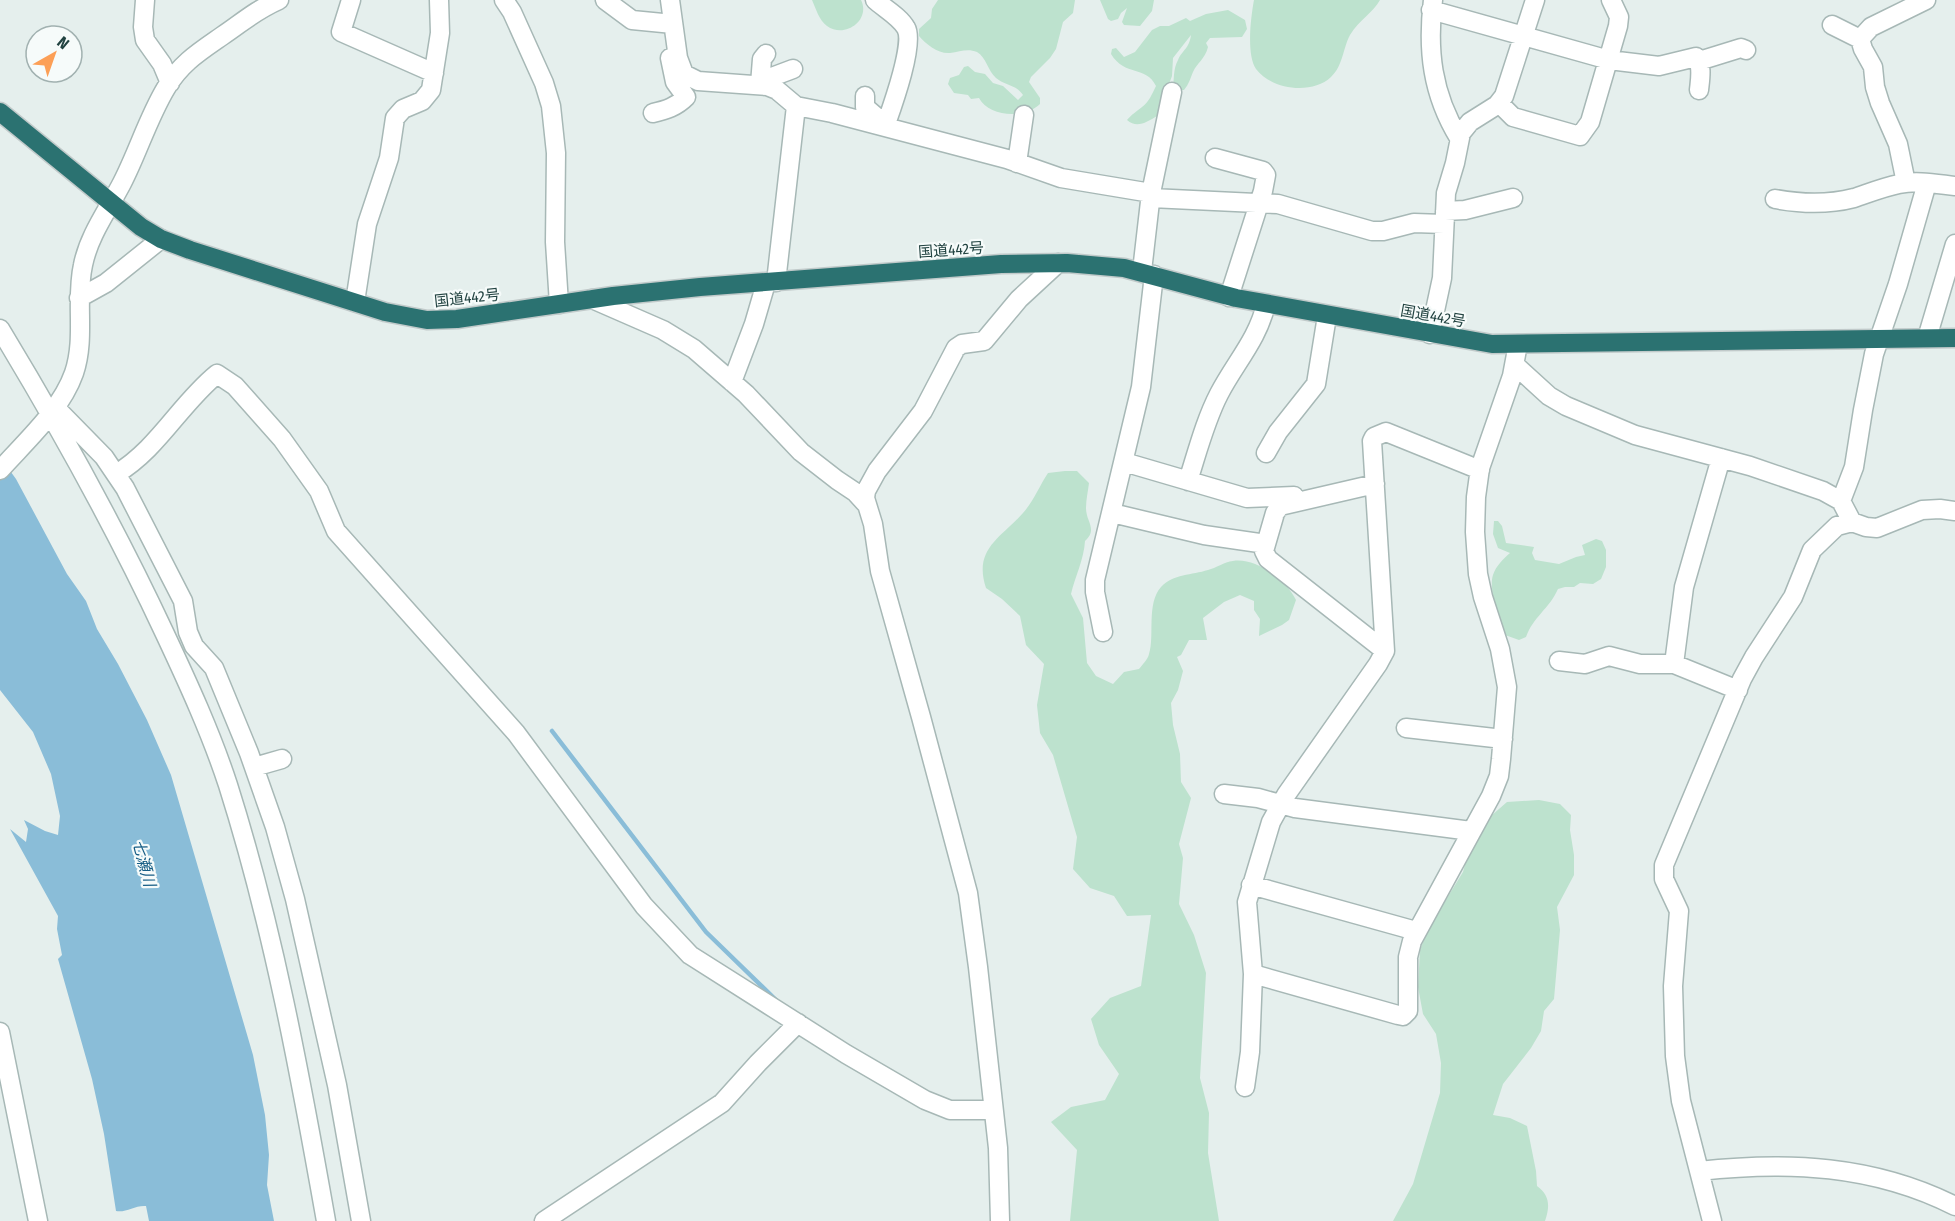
<svg xmlns="http://www.w3.org/2000/svg" width="1955" height="1221" font-family="'Fira Sans Condensed','Noto Sans JP',sans-serif">
  <style>
    .green { fill: #bde2ce }
    .water { fill: #8abdd8 }
    .lines { fill: none; stroke-linecap: round; stroke-linejoin: round }
    .stream { stroke: #8abdd8; stroke-width: 4.5 }
    .minor-casing { stroke: #a7b8b6; stroke-width: 21 }
    .highway-casing { stroke: #c1caca; stroke-width: 21 }
    .minor { stroke: #fff; stroke-width: 18 }
    .highway { stroke: #2b7271; stroke-width: 18 }
    .labels { text-anchor: middle; dominant-baseline: central; stroke-width: 4.5; stroke-linejoin: round; paint-order: stroke }
    .street-label { font-size: 15px; fill: #224341; stroke: #f6fbfa }
    .water-label { font-size: 16px; font-style: italic; fill: #165d85; stroke: #f6fbfa }
  </style>
  <rect width="100%" height="100%" fill="#e5efed"/>
  <path class="green" d="M 812,0 L 861,0 C 871,20 845,39 827,26 C 819,20 816,9 812,0 Z
    M 938,0 L 1075,0 L 1073,13 L 1063,22 L 1056,49 L 1050,58 L 1031,77 L 1029,82 L 1040,98 L 1040,104 C 1025,119 989,117 979,98 L 971,99 L 968,95 L 954,93 L 948,84 L 950,78 L 959,75 L 964,67 L 968,66 L 975,72 L 985,74 L 993,83 L 1003,86 L 1018,100 L 1023,95 C 1017,85 1004,85 996,78 C 988,71 986,57 977,52 C 967,48 960,52 950,53 C 938,54 926,44 919,36 L 919,29 L 931,18 L 932,9 Z
    M 1100,0 L 1154,0 L 1152,11 L 1140,26 L 1124,25 L 1122,22 L 1127,8 L 1121,13 L 1118,19 L 1111,21 L 1108,19 Z
    M 1254,0 L 1380,0 C 1373,13 1359,20 1350,35 C 1343,48 1343,66 1331,77 C 1312,95 1272,90 1256,69 C 1246,54 1251,16 1254,0 Z
    M 1228,10 L 1245,20 L 1247,29 L 1242,37 L 1210,38 L 1206,43 L 1208,47 C 1205,59 1197,63 1193,72 C 1190,79 1189,84 1184,90 L 1173,90 C 1174,80 1173,69 1178,60 C 1183,49 1189,49 1191,35 L 1173,58 L 1172,76 L 1157,116 C 1147,122 1137,129 1127,120 C 1132,114 1136,112 1142,107 C 1149,102 1152,94 1156,86 C 1146,65 1125,77 1111,54 L 1112,49 L 1116,48 L 1124,57 L 1135,52 L 1152,30 L 1160,26 L 1169,26 L 1186,18 L 1190,21 L 1206,14 Z
    M 1065,471 L 1077,471 L 1089,483 C 1088,491 1086,500 1086,508 C 1086,522 1098,529 1085,541 C 1084,559 1075,577 1071,594 L 1083,618 L 1087,663 L 1096,676 L 1113,684 L 1124,672 L 1139,669 C 1142,665 1148,659 1149,654 C 1155,636 1146,604 1161,587 C 1173,574 1192,575 1208,570 C 1216,568 1224,562 1233,561 C 1255,557 1287,580 1296,600 L 1289,620 L 1282,625 L 1259,636 L 1260,619 L 1254,610 L 1254,601 L 1240,595 L 1224,602 L 1203,618 L 1207,640 L 1189,640 L 1181,655 L 1177,657 L 1183,671 L 1178,690 L 1171,703 L 1173,725 L 1180,754 L 1181,782 L 1191,798 L 1179,844 L 1183,858 L 1179,904 L 1194,935 L 1206,973 L 1200,1078 L 1209,1113 L 1208,1153 L 1219,1221 L 1070,1221 L 1077,1150 L 1051,1122 L 1071,1107 L 1105,1100 L 1119,1074 L 1099,1045 L 1091,1019 L 1110,998 L 1141,986 L 1151,915 L 1127,916 L 1114,896 L 1090,888 L 1073,869 L 1077,837 L 1053,755 L 1040,733 L 1037,705 L 1044,664 L 1026,645 L 1020,616 L 1002,599 L 986,588 C 973,549 1001,538 1023,513 C 1033,502 1040,485 1048,473 Z
    M 1494,521 L 1498,521 L 1502,526 L 1506,543 L 1534,547 L 1532,553 L 1535,560 L 1559,564 L 1576,557 L 1585,555 L 1582,545 L 1596,539 L 1602,541 L 1606,550 L 1606,567 L 1601,579 L 1593,584 L 1580,583 L 1574,587 L 1565,587 L 1558,589 C 1549,609 1533,617 1526,637 L 1519,640 L 1505,635 C 1500,620 1488,590 1493,575 C 1496,566 1503,559 1510,553 L 1498,548 L 1493,534 Z
    M 1539,800 L 1560,804 L 1571,815 L 1570,830 L 1574,855 L 1574,875 L 1557,907 L 1560,930 L 1554,999 L 1544,1011 L 1541,1031 L 1531,1048 L 1503,1084 L 1493,1115 L 1510,1118 L 1527,1126 L 1536,1171 L 1537,1186 C 1550,1195 1550,1207 1545,1221 L 1393,1221 L 1413,1184 L 1440,1093 L 1441,1063 L 1436,1034 L 1423,1014 L 1418,987 L 1420,950 L 1428,929 L 1463,872 L 1469,849 L 1484,822 L 1507,802 Z"/>
  <path class="water" d="M 0,457 L 16,479 L 67,574 L 86,601 L 97,629 L 118,664 L 147,720 L 171,775 L 253,1055 L 265,1115 L 269,1155 L 267,1185 L 274,1221 L 149,1221 L 146,1206 C 135,1205 126,1213 116,1211 L 104,1134 L 92,1079 L 58,959 L 62,955 L 57,929 L 58,916 L 10,829 L 26,842 L 28,829 L 24,820 L 45,831 L 58,835 L 60,816 L 51,774 L 33,732 L 0,690 Z"/>
  <g class="lines">
    <path class="stream" d="M 552,731 L 706,932 L 776,1000"/>
    <g class="minor-casing">
      <path id="minor" d="M 145,0 L 143,27 L 145,40 L 162,64 L 170,83
        M 351,0 L 341,32 L 434,73
        M 504,0 L 512,12 L 544,83 L 551,106 L 556,153 L 555,242 L 559,304
        M 605,0 L 632,20 L 673,24
        M 670,0 L 678,58 L 684,74 L 698,81 L 767,86 L 777,90 L 796,106 L 776,282
        M 875,0 C 884,8 900,17 906,28 C 915,43 892,107 886,124
        M 1433,0 C 1427,50 1432,94 1459,138
        M 1431,10 L 1609,60 L 1659,66 L 1696,57 C 1703,65 1700,80 1699,90
        M 1832,25 L 1860,39
        M 1699,61 L 1741,48 L 1746,50
        M 761,81 L 793,69
        M 760,84 L 762,59 L 766,54
        M 865,96 L 865,107 L 887,126
        M 1499,103 L 1513,117 L 1580,136 L 1590,122 L 1618,26 L 1619,17 L 1611,0
        M 796,106 L 832,113 L 1007,159 L 1061,178 L 1151,193
        M 653,113 C 666,110 676,107 686,97 L 675,82 L 670,58
        M 1215,158 L 1263,171 L 1266,175 L 1263,191 L 1229,297
        M 1017,163 L 1024,115
        M 1906,183 L 1898,144 L 1880,103 L 1875,87 L 1873,67 L 1863,49 L 1860,39 L 1871,27 L 1926,0
        M 1151,198 L 1278,204 L 1372,231 L 1383,231 L 1414,223 L 1444,224
        M 1775,199 C 1802,204 1827,205 1854,198 C 1869,193 1884,187 1899,184 C 1917,180 1937,184 1955,186
        M 1445,211 L 1465,210 L 1513,198
        M 1142,271 L 1151,193 L 1172,92
        M 79,298 L 106,283 L 161,239
        M 592,299 L 663,330 L 694,349 L 746,394 L 801,452 L 837,480 L 855,492 L 867,505
        M 355,302 L 367,224 L 389,158 L 395,118 L 403,109 L 422,101 L 431,90 L 440,33 L 439,0
        M 0,329 C 60,428 116,529 165,634 C 188,683 211,733 228,785 C 273,927 300,1074 326,1221
        M 1430,334 L 1442,278 L 1446,193 L 1455,163 L 1461,133 L 1470,122 L 1497,105 L 1504,96 L 1535,0
        M 1927,338 L 1955,244
        M 1515,365 L 1549,396 L 1566,406 L 1635,435 L 1750,466 L 1823,491 L 1841,501 L 1852,522
        M 732,382 L 754,324 L 766,283
        M 54,406 L 104,457 L 125,488 L 183,601 L 188,632 L 194,646 L 214,668 L 249,753 L 275,827 L 295,899 L 337,1085 L 361,1221
        M 1266,453 L 1278,432 L 1316,384 L 1327,316
        M 1124,462 L 1247,498 L 1294,496
        M 0,470 C 26,441 61,410 74,373 C 86,338 75,300 83,265 C 89,235 108,210 122,183 C 138,152 148,118 166,88 C 181,63 199,52 222,36 C 243,22 254,11 279,0
        M 1480,470 L 1386,432 L 1374,437 L 1372,441 L 1385,651 L 1378,664 L 1286,795 L 1271,822 L 1247,902 L 1253,974 L 1398,1015 L 1403,1016 L 1408,1011 L 1408,957 L 1412,941 L 1491,796 L 1499,776 L 1501,759 L 1507,687 L 1500,649 L 1483,597 L 1478,574 L 1475,532 L 1476,497 L 1480,468 L 1512,376 L 1518,344
        M 116,474 C 158,449 180,404 217,374 L 235,386 L 282,439 L 319,491 L 336,531 L 516,733 L 644,906 L 690,955 L 846,1054 L 925,1100 L 950,1110 L 993,1110
        M 1188,481 C 1197,453 1205,421 1219,394 C 1235,363 1258,339 1266,304
        M 1375,484 L 1280,506 L 1275,513 L 1264,551 L 1268,559 L 1385,651
        M 1841,501 L 1854,467 L 1863,410 L 1874,354 L 1898,284 L 1927,183
        M 1112,513 L 1204,535 L 1266,544
        M 1103,632 L 1095,592 L 1095,580 L 1141,387 L 1154,275
        M 1559,661 L 1585,664 L 1609,656 L 1640,664 L 1674,664 L 1738,690
        M 1674,664 L 1684,587 L 1721,458
        M 1406,728 L 1503,739
        M 254,767 L 282,759
        M 1224,794 L 1258,798 L 1295,808 L 1471,831
        M 1251,885 L 1416,931
        M 0,1032 L 38,1221
        M 1245,1087 L 1250,1052 L 1253,974
        M 1699,1171 C 1787,1161 1874,1165 1955,1206
        M 544,1221 L 722,1103 L 758,1063 L 798,1023
        M 1000,1221 L 998,1148 L 978,967 L 968,893 L 921,717 L 880,571 L 873,524 L 865,498 L 866,491 L 877,471 L 923,411 L 956,348 L 962,344 L 984,341 L 1019,299 L 1058,263
        M 1712,1221 L 1681,1101 L 1675,1056 L 1673,986 L 1679,911 L 1664,879 L 1664,865 L 1742,679 L 1754,657 L 1793,597 L 1812,550 L 1837,526 L 1852,522 L 1866,527 L 1877,528 L 1922,510 L 1940,509 L 1955,511"/>
    </g>
    <g class="highway-casing">
      <path id="highway" d="M 0,112 L 141,227 L 161,239 L 190,250 L 385,312 L 427,320 L 457,319 L 613,296 L 700,287 L 1001,264 L 1067,263 L 1124,268 L 1236,298 L 1492,344 L 1955,338"/>
    </g>
    <use href="#minor" class="minor"/>
    <use href="#highway" class="highway"/>
  </g>
  <g class="labels">
    <g class="street-label">
      <text transform="translate(951 250) rotate(-4)">国道442号</text>
      <text transform="translate(467 298) rotate(-6)">国道442号</text>
      <text transform="translate(1433 316) rotate(10)">国道442号</text>
    </g>
    <g class="water-label">
      <text transform="translate(144 863) rotate(75)">七瀬川</text>
    </g>
  </g>
  <g transform="translate(54 54) rotate(40)"><circle r="28" fill="#f6fbfa" stroke="#a1b1b0" stroke-width="1.5"/>
  <path d="M0-4.5L10 22L0 15L-10 22Z" fill="#fc9f56"/>
  <text y="-9" font-size="16" font-weight="bold" text-anchor="middle" fill="#224341">N</text>
  </g>
</svg>
